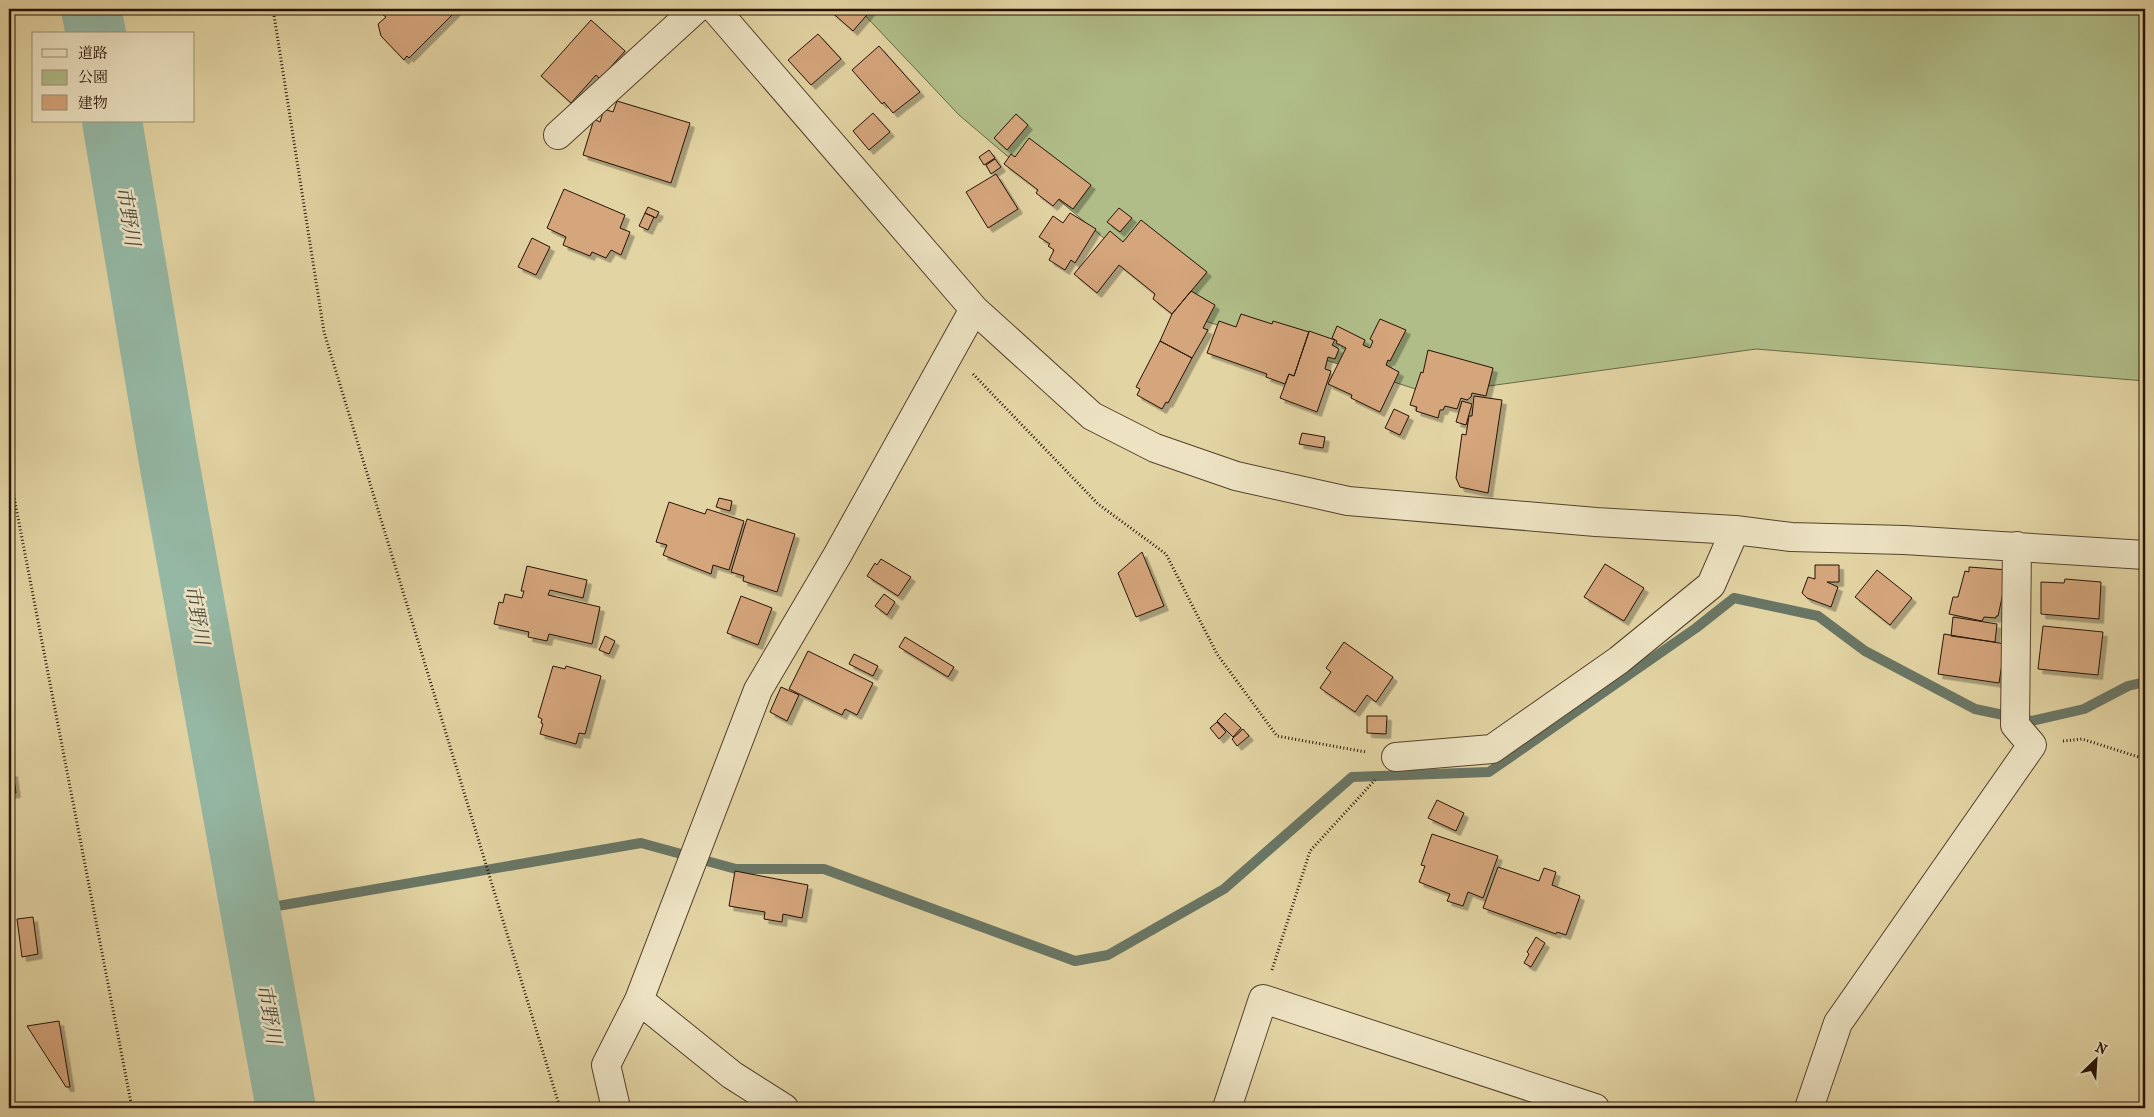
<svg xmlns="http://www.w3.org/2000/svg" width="2154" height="1117" font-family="'IM FELL French Canon','Noto Serif JP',serif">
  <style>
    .green { fill: #b0bd88; stroke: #6b6846 }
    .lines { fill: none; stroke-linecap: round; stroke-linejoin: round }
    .stream { stroke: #697665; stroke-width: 10 }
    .river { stroke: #95b8a5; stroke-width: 60 }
    .building { fill: #d5a57b; stroke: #261205; filter: url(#shadow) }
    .minor-casing { stroke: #55422c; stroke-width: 30 }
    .path { stroke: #261205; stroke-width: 3; stroke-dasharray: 1 2.5; stroke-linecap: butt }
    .minor { stroke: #ede3c3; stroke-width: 28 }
    .labels { text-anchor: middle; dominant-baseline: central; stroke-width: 5; stroke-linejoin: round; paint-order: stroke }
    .water-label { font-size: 20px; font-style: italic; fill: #4d4c3d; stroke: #ede3c3 }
  </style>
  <defs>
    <filter id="shadow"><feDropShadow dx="4.5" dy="4.5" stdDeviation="0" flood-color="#0004"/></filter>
  </defs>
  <rect width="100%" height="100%" fill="#e3d4a3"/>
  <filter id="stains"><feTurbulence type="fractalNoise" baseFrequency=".004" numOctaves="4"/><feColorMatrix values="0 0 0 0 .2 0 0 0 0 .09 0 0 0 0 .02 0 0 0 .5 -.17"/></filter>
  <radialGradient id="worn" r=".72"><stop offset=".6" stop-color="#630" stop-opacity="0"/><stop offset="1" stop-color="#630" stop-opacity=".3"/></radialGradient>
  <path class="green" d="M 859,9 L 2145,9 L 2145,381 L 1756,349 L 1431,394 L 1199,319 L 959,115 Z"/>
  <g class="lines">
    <path class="stream" d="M 249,911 L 641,843 L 736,869 L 824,869 L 1075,961 L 1108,955 L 1224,889 L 1352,777 L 1489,772 L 1696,628 L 1734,598 L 1818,616 L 1865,651 L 1975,709 L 2032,721 L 2084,709 L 2128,686 L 2145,682"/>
    <path class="river" d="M 91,9 L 96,34
      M 112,121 L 168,456 L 286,1108"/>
  </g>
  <path class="building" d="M 387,9 L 458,9 L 409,58 L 407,56 L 404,60 L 381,36 L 378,24 L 386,17 L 382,14 Z
    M 828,9 L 872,9 L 853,31 Z
    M 591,20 L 625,51 L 600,79 L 596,75 L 571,103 L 541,76 Z
    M 818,34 L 841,59 L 811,85 L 788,60 Z
    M 879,46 L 920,92 L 893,113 L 884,102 L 882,104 L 852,70 Z
    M 617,101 L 690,123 L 671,183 L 583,155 L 594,119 L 600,122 L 604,109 L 613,112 Z
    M 873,113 L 890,132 L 869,150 L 853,131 Z
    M 1016,114 L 1028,125 L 1007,150 L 994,138 Z
    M 1029,138 L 1091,185 L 1073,209 L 1059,199 L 1053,206 L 1036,193 L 1038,190 L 1004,164 L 1011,154 L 1015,157 Z
    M 989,150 L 995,158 L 984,165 L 979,157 Z
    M 995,159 L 1001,167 L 991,174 L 986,165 Z
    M 996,174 L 1018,209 L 988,228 L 966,192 Z
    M 564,189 L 625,215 L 620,228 L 630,232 L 621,255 L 611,250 L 606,258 L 592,252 L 590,256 L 563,245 L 566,237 L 547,228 Z
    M 648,207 L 659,212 L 656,218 L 645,213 Z
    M 1119,208 L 1132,218 L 1120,232 L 1107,222 Z
    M 645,213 L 654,217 L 648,230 L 639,226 Z
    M 1070,213 L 1096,229 L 1075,263 L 1071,260 L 1065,270 L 1049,260 L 1054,250 L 1048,246 L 1050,244 L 1039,237 L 1053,216 L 1063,223 Z
    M 1141,220 L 1207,272 L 1172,314 L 1153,299 L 1155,294 L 1119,265 L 1097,293 L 1074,274 L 1110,231 L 1123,242 Z
    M 532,238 L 550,247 L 536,275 L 518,267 Z
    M 1191,291 L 1215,305 L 1203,328 L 1208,330 L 1192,358 L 1160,341 L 1172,314 Z
    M 1241,314 L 1272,324 L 1273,321 L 1309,332 L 1294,376 L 1289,374 L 1285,384 L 1266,377 L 1267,374 L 1207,353 L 1219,321 L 1236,327 Z
    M 1380,319 L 1406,330 L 1390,361 L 1388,360 L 1386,365 L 1399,372 L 1380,412 L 1351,398 L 1352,395 L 1328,384 L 1346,348 L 1336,343 L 1337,341 L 1332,338 L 1337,326 L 1365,340 L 1363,345 L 1370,348 L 1373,341 L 1370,339 Z
    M 1309,331 L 1335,340 L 1332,345 L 1339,349 L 1335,359 L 1328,357 L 1325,369 L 1331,371 L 1317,412 L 1280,398 L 1289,374 L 1294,376 Z
    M 1160,341 L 1192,358 L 1168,403 L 1166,402 L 1162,409 L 1137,395 L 1140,389 L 1136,387 Z
    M 1428,350 L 1493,368 L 1486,396 L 1472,393 L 1471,397 L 1467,400 L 1461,398 L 1457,409 L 1445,406 L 1443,410 L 1440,410 L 1438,418 L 1416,411 L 1417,407 L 1410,405 L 1421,372 L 1423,373 Z
    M 1474,396 L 1502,400 L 1488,493 L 1460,487 L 1456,478 L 1462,434 L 1466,435 L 1469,416 L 1472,416 Z
    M 1462,401 L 1472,404 L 1466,425 L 1456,422 Z
    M 1394,409 L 1409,416 L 1400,435 L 1385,428 Z
    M 1302,433 L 1325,437 L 1323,448 L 1299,444 Z
    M 719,498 L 732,501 L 730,511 L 716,507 Z
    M 669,502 L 705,514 L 707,509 L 744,521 L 729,570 L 713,565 L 711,574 L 663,555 L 667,545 L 656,542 Z
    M 747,519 L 795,534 L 777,592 L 743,581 L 744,576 L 731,572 Z
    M 1142,552 L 1164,606 L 1136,617 L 1118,573 Z
    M 881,559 L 911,577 L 898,596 L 867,576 L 875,563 L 877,565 Z
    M 1605,564 L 1644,588 L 1624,621 L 1584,597 Z
    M 1815,565 L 1839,565 L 1839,582 L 1827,582 L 1838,587 L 1831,607 L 1807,598 L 1802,593 L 1808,577 L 1815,579 Z
    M 527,566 L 587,580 L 583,598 L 550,590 L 548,595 L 600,607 L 592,644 L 549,634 L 547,641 L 528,637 L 529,632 L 494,624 L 499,602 L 503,603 L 505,594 L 522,598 L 524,591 L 521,591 Z
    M 1969,567 L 2008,570 L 1998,616 L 1996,616 L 1996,618 L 1984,617 L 1982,621 L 1949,614 L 1953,597 L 1958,597 L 1965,571 L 1969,572 Z
    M 1877,570 L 1912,598 L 1890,625 L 1855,597 Z
    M 2065,579 L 2101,582 L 2099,619 L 2041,614 L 2041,582 L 2064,583 Z
    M 884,594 L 895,602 L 887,615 L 875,606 Z
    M 741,596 L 772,608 L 758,645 L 727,633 Z
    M 1953,617 L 1997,624 L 1995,642 L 1951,636 Z
    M 2043,626 L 2103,632 L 2098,675 L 2038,669 Z
    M 1944,634 L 2005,644 L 1999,683 L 1938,674 Z
    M 605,636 L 615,641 L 609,654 L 599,650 Z
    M 905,637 L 954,667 L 948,677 L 899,647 Z
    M 1344,642 L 1393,677 L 1376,702 L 1367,695 L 1355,712 L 1320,688 L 1331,672 L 1326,668 Z
    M 808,651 L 873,683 L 857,715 L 845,709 L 842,715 L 789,689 Z
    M 854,654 L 878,666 L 873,676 L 849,664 Z
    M 553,666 L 565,669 L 566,666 L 601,676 L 585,734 L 579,733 L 576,744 L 540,734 L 543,724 L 541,723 L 542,719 L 538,717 Z
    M 781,687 L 799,695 L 787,721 L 770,712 Z
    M 1225,713 L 1241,728 L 1233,737 L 1217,721 Z
    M 1367,716 L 1387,716 L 1386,734 L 1367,733 Z
    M 1217,722 L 1226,732 L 1219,739 L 1210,728 Z
    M 1243,729 L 1249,736 L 1237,746 L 1232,739 Z
    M 13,772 L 16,793 L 9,794 L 9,773 Z
    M 1437,800 L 1464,813 L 1456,831 L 1428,818 Z
    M 1432,834 L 1498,856 L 1483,898 L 1468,892 L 1463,906 L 1447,901 L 1450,894 L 1419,882 L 1425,866 L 1421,865 Z
    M 1498,867 L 1539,881 L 1544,868 L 1556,872 L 1552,885 L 1580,896 L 1566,935 L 1557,932 L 1556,934 L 1483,908 Z
    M 735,871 L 808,885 L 802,918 L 783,914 L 782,922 L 764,919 L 765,912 L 729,906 Z
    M 33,917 L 38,954 L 22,957 L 17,919 Z
    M 1536,937 L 1545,943 L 1531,967 L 1524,963 L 1529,954 L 1527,952 Z
    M 59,1021 L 70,1087 L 66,1087 L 27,1026 Z"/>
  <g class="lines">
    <g class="minor-casing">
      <path id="minor" d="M 715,9 L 974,309 L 1092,416 L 1155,448 L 1236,476 L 1348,501 L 1596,522 L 1735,530 L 1791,537 L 1904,540 L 2145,555
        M 558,135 L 696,9
        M 1396,757 L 1492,749 L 1619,660 L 1711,585 L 1735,530
        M 616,1108 L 606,1065 L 639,1000
        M 784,1108 L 732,1075 L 639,1000 L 758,690 L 838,554 L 974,309
        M 1227,1108 L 1263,999 L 1595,1108
        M 1809,1108 L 1838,1023 L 2032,745 L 2015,725 L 2017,546"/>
    </g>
    <path class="path" d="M 273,9 L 324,332 L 560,1108
      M 973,374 L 1098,504 L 1166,554 L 1217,654 L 1277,736 L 1366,752
      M 9,471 L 132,1108
      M 2063,741 L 2082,739 L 2145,759
      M 1272,970 L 1310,851 L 1375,780"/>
    <use href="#minor" class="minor"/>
  </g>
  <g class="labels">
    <g class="water-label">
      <text transform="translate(128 216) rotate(81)">市野川</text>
      <text transform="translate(197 615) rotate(80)">市野川</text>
      <text transform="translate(269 1014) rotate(80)">市野川</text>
    </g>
  </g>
  <rect width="2154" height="1117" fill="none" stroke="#e3d4a3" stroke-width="30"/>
  <rect x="10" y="10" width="2134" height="1097" fill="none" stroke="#261205" stroke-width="2.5"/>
  <rect x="15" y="15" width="2124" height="1087" fill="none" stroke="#261205"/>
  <rect x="32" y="32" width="162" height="90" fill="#ede3c3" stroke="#9d8f77"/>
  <rect x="42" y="49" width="25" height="8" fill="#ede3c3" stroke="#9d8f77"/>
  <text x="78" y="58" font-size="15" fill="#261205">道路</text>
  <rect x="42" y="70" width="25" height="15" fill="#b0bd88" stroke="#9d8f77"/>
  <text x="78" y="82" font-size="15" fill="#261205">公園</text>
  <rect x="42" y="95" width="25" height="15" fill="#d5a57b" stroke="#9d8f77"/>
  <text x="78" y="108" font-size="15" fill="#261205">建物</text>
  <g transform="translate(2096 1060) rotate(25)" stroke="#ede3c3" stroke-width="4" paint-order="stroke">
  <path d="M0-4L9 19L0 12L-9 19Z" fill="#261205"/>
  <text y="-8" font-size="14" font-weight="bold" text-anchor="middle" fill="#261205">N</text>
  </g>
  <rect width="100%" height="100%" filter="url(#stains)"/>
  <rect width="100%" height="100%" fill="url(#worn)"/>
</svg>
